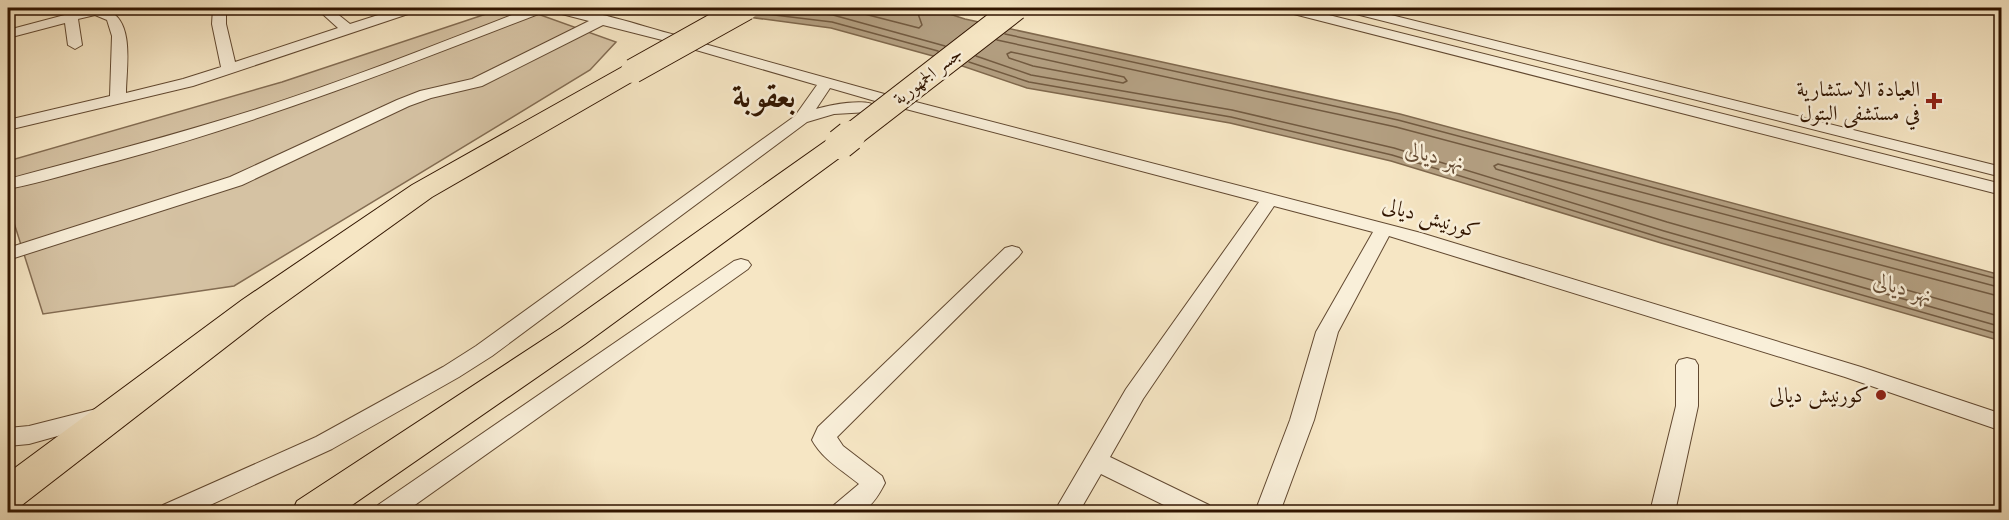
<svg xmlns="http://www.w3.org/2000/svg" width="2009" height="520" font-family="Cardo,Amiri,serif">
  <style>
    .green { fill: #d5c2a3; stroke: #836c52; stroke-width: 1.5 }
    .water { fill: #b39f81; stroke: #7f684d; stroke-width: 1.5 }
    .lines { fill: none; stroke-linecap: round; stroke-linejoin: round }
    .shore { stroke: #725a40; stroke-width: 1.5 }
    .street-casing { stroke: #624931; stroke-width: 2 }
    .primary-casing { stroke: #311500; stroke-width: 2 }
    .street { fill: #f9efd9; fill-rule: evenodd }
    .primary { fill: #f6e6c4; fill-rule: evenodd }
    .primary-bridge-far1-casing { stroke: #311500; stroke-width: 26; stroke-linecap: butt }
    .primary-bridge-casing { stroke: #311500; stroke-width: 32; stroke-linecap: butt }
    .primary-bridge-far1 { stroke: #f6e6c4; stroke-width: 24 }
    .primary-bridge { stroke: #f6e6c4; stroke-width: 30 }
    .poi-dot { fill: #8f2418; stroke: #f9efd9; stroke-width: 2 }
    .labels { text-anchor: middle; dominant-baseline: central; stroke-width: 5; stroke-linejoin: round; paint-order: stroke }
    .far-street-label { font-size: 18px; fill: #311500; stroke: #f9efd9 }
    .poi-label { font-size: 21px; fill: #311500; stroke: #f9efd9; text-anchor: end }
    .street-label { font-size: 21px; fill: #311500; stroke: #f9efd9 }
    .water-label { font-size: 22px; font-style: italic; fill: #654c34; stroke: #f9efd9 }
    .town-label { font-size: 33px; font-weight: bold; fill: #311500; stroke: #f9efd9 }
  </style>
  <rect width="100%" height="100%" fill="#f6e6c4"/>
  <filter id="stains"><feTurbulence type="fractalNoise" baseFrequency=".00333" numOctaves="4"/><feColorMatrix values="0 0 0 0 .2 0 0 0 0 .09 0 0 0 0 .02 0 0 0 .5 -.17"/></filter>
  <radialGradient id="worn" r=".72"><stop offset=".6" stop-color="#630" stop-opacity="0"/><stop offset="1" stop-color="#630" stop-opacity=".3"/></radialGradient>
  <path class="green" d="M 504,8 L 521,8 L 616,42 L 590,70 L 234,286 L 43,314 L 8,204 L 8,161 L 282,82 Z"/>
  <path class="water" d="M 741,8 L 931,8 L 965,19 L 1400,114 L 2001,275 L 2001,341 L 1661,243 L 1391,161 L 1230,123 L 1027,88 L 933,56 L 831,28 L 748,17 Z"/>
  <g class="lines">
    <path class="shore" d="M 769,8 L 833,15 L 945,46
      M 841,8 L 919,28 L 922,25 L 916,8
      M 758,13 L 832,22 L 938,51
      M 1005,34 L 1398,120 L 2002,280
      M 997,40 L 1396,127 L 2002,288
      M 1011,52 L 1124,77 L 1127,81 L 1123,83 L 1033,66 L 1009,58 L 1007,54 Z
      M 976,56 L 1031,75 L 1232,110 L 1394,148 L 1664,231 L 2002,327
      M 969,62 L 1029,82 L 1231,117 L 1392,155 L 1662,238 L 2002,335
      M 2002,297 L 1498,164 L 1494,166 L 1496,169 L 1667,222 L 2002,317"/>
    <g class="street-casing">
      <path id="street" d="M 91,8 L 111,8 L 109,11 C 135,23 126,69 126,93 L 183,79 L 221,67 L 212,24 L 213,8 L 226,8 L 226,24 L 235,62 L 338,28 L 316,8 L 330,8 L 350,24 L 400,8 L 419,8 L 417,11 L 193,86 L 8,130 L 8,120 L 110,96 L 112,36 L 107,20 L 95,15 L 78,19 L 82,45 L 75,49 L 68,45 L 65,23 L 8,38 L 8,30 Z
        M 530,8 L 548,8 L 546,11 C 405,66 264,121 117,161 C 81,170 44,182 8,189 L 8,179 C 91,157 175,135 257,109 C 350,79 440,43 530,8 Z
        M 549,8 C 593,8 636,25 679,36 L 681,39 L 674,43 L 603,25 L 482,86 L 431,98 L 409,106 L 242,185 L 8,260 L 8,248 L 230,177 L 397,100 L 420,91 L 472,79 L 589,21 L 550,11 Z
        M 1280,8 L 1301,8 L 2002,184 L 2002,195 L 1282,11 Z
        M 1342,8 L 1363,8 L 2002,167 L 2002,177 L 1344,11 Z
        M 694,41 L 888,95 L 890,98 L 882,103 L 830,88 L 816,109 C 829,105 868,97 877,107 L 869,112 L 834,114 L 807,122 L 492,356 L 459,377 L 332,449 L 195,512 L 160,512 L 163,505 L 316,437 L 443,367 L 476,346 L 795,116 L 817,85 L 689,48 L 687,45 L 689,42 Z
        M 908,100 L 1421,233 L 1861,367 L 2002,414 L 2002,431 L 1845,377 L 1389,236 L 1338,332 L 1314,420 L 1280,512 L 1255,512 L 1290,420 L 1316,332 L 1373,232 L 1274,206 L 1143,399 L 1110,457 L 1209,505 L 1212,512 L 1178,512 L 1101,474 L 1079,512 L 1054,512 L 1126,389 L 1259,202 L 902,108 L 900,105 Z
        M 1012,246 L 1019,248 L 1022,252 L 1019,256 L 837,437 L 843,446 L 882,476 L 885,483 C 869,514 863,512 831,512 L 834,505 L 859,484 C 842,470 823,460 812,440 L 818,427 L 1005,248 Z
        M 741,259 L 748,261 L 751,265 L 748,269 L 405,512 L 375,512 L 378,505 L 734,261 Z
        M 1687,358 L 1695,360 L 1698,365 L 1698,406 L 1675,512 L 1650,512 L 1676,406 L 1676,365 L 1679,360 Z
        M 100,408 L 108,410 L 112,416 L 108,422 L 29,444 L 8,446 L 8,428 L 29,426 Z"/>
    </g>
    <g class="primary-casing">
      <path id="primary" d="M 633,64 L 642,66 L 645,71 L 642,76 L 432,197 L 266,316 L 22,505 L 8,509 L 8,473 L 242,300 L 412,185 L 624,66 Z
        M 840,136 L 850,138 L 854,144 L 850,150 L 585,344 L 342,512 L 292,512 L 297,501 L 561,328 L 830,138 Z"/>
    </g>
    <use href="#street" class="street"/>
    <use href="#primary" class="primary"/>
    <g class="primary-bridge-far1-casing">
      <path id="primary-bridge-far1" d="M 633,71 L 746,8
        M 848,138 L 1016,8"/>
    </g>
    <g class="primary-bridge-casing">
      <path id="primary-bridge" d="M 840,144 L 850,136"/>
    </g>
    <use href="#primary-bridge-far1" class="primary-bridge-far1"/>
    <use href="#primary-bridge" class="primary-bridge"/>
  </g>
  <g class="poi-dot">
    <path d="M1931 92h6v6h6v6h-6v6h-6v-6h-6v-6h6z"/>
    <circle cx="1881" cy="395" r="6"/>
  </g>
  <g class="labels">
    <g class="far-street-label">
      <text transform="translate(928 76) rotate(-38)">جسر الجمهورية</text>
    </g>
    <g class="poi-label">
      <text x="1920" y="89">العيادة الاستشارية<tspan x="1920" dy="24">في مستشفى البتول</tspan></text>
      <text x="1869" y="395">كورنيش ديالى</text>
    </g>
    <g class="street-label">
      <text transform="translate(1431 218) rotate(16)">كورنيش ديالى</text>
    </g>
    <g class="water-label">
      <text transform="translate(1435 156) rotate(14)">نهر ديالى</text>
      <text transform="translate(1903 288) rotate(16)">نهر ديالى</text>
    </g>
    <g class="town-label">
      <text x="764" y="96">بعقوبة</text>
    </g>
  </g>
  <rect width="2009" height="520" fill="none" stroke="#f6e6c4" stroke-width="30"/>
  <rect x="9" y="9" width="1991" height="502" fill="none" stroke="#311500" stroke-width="3"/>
  <rect x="15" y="15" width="1979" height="490" fill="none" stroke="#311500" stroke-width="1.5"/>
  <rect width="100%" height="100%" filter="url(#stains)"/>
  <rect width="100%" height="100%" fill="url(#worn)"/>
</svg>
